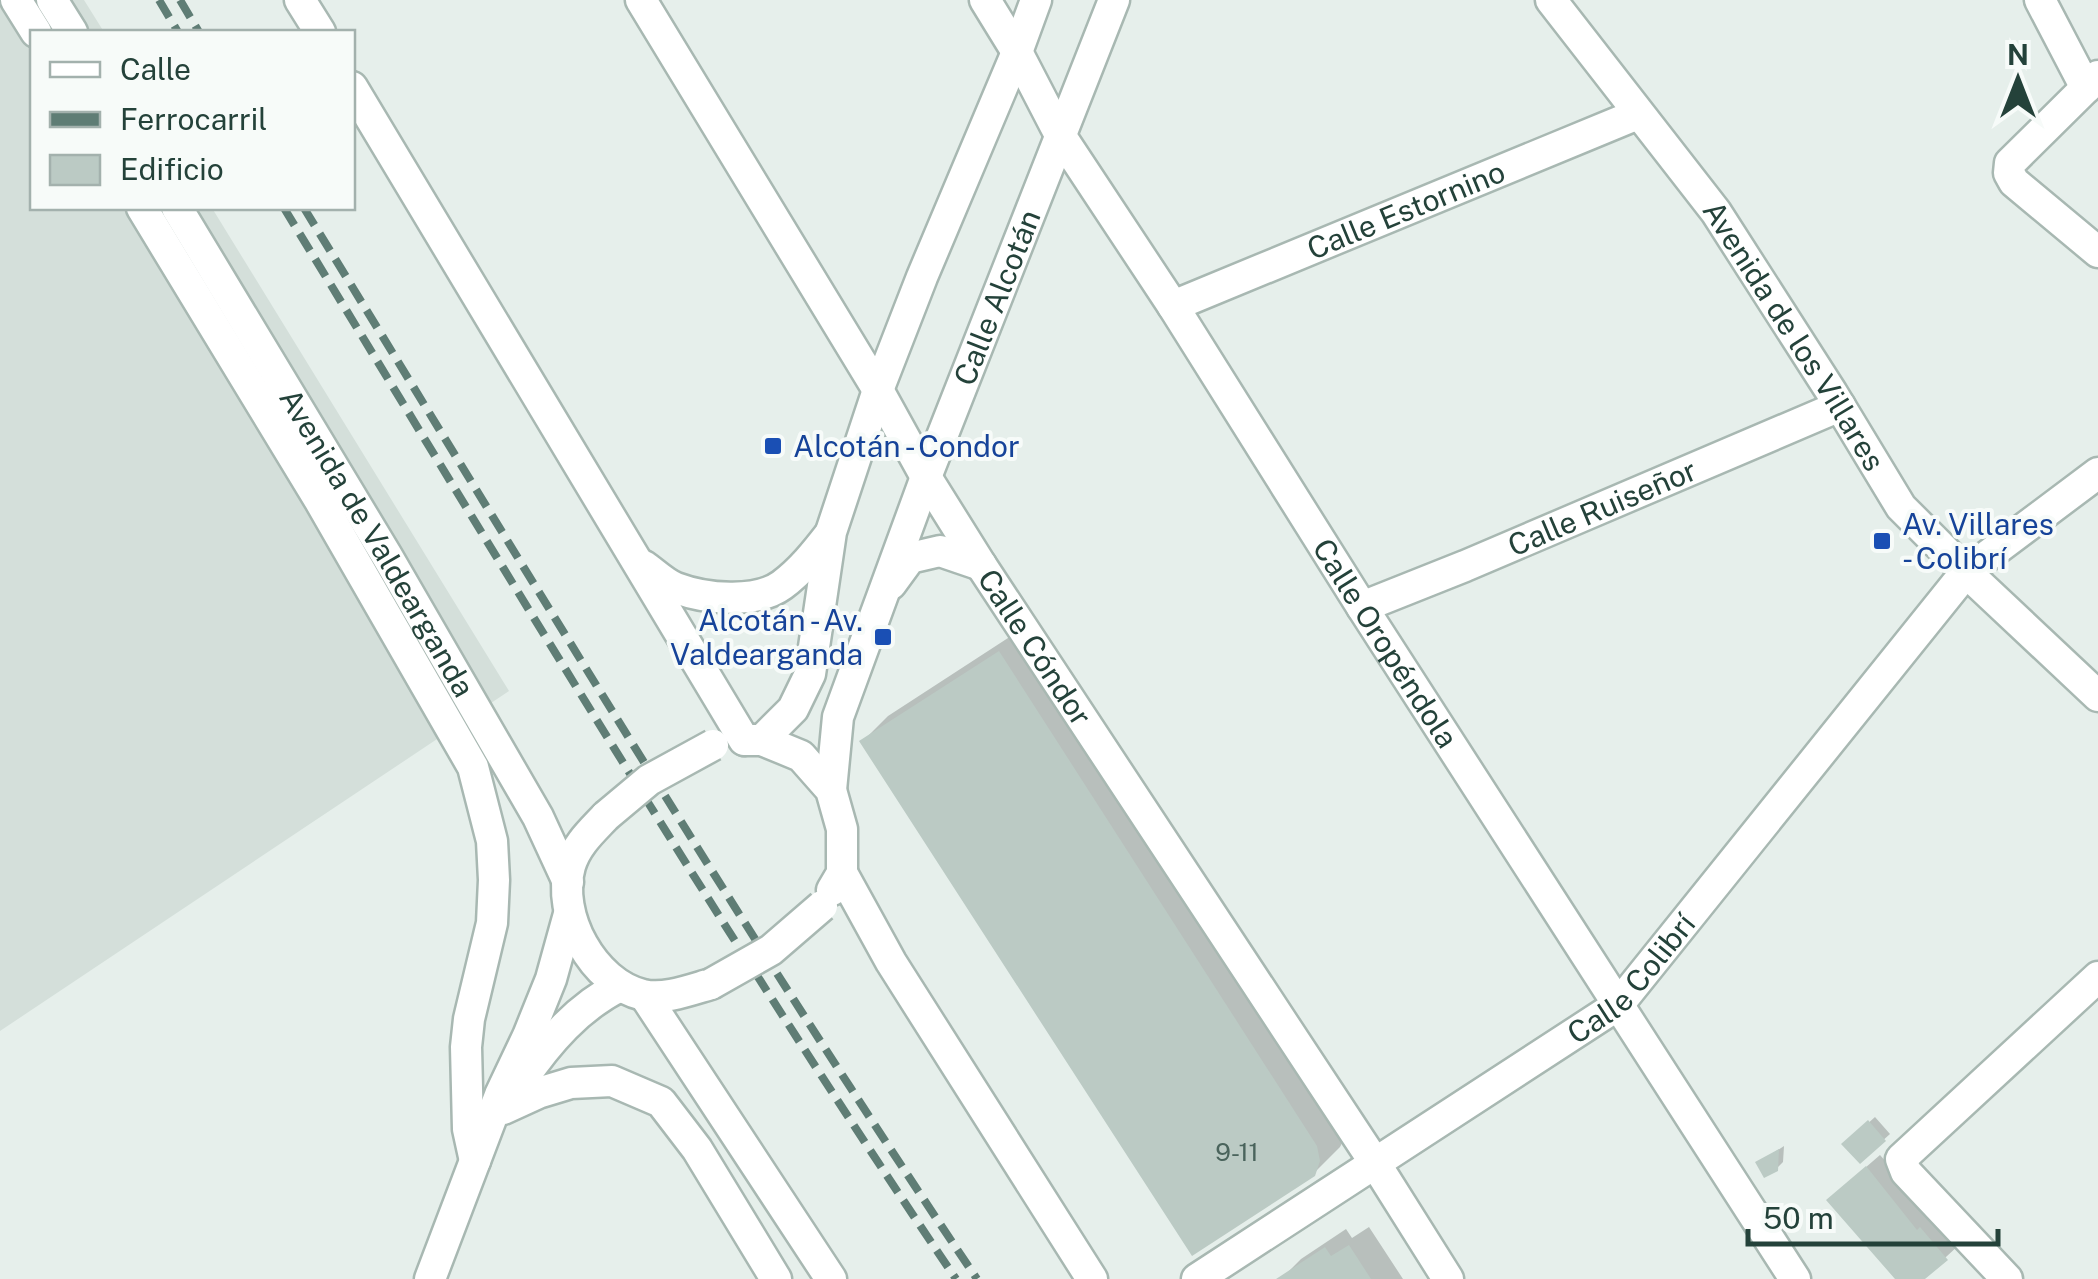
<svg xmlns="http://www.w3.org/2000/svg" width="2098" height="1279" font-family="'Public Sans',sans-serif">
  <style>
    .built { fill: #d4dfda }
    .shadow { fill: #0003 }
    .building { fill: #bbcac4 }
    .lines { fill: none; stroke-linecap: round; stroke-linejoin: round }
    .street-casing { stroke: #a8b8b2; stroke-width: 35 }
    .street { stroke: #fff; stroke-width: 30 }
    .rail { stroke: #5f7d75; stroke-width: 8; stroke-dasharray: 20 10; stroke-linecap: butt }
    .street-bridge-casing { stroke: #a8b8b2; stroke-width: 35; stroke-linecap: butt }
    .street-bridge { stroke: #fff; stroke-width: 30 }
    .transit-dot { fill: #1a4fb4; stroke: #f7fbf9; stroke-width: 4 }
    .labels { text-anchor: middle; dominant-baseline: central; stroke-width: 8; stroke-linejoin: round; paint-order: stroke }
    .number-label { font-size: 25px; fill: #4a645c }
    .street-label { font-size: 30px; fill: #24423a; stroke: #f7fbf9 }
    .transit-label { font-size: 30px; fill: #164399; stroke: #f7fbf9; text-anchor: start }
  </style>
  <rect width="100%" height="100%" fill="#e6efeb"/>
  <path class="built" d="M 0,0 L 84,0 L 104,32 L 32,32 L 32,208 L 212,208 L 509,691 L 0,1031 Z"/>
  <path class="shadow" d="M 1025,627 L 1343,1141 L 1340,1147 L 1313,1174 L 862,742 L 888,716 Z
    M 1875,1117 L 1890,1134 L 1860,1161 L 1845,1144 Z
    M 1784,1146 L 1783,1162 L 1776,1169 L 1758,1163 Z
    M 1880,1155 L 1959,1245 L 1922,1279 L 1898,1279 L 1843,1187 Z
    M 1369,1227 L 1403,1279 L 1281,1279 L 1301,1259 L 1346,1229 L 1352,1238 Z"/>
  <path class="building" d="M 999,651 L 1317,1146 L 1320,1161 L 1315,1176 L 1192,1256 L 859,741 Z
    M 1868,1120 L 1886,1141 L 1860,1164 L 1841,1144 Z
    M 1779,1149 L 1778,1171 L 1764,1178 L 1755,1162 Z
    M 1866,1166 L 1917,1230 L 1920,1227 L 1948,1260 L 1925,1279 L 1895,1279 L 1826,1200 Z
    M 1349,1245 L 1371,1279 L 1276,1279 L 1325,1247 L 1331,1256 Z"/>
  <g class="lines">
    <g class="street-casing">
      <g id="street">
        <path d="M 16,0 L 36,32"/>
        <path d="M 52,0 L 72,32"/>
        <path d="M 300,0 L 320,32"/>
        <path id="s1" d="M 641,0 L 878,390 L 926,477 L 981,565 L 1375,1163 L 1448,1279"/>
        <path id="s2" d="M 985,0 L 1017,52 L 1060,135 L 1173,306 L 1362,607 L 1795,1279"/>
        <path id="s3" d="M 1551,0 L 1716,212 L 1832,393 L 1901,507 L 1966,572 L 2098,696"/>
        <path d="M 2040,0 L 2086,88"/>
        <path d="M 2098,76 L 2010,163 L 2009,173 L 2014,182 L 2098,252"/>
        <path d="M 352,87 L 744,740"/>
        <path d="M 142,208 L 320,501 L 473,767 L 492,841 L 494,880 L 492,923 L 469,1019 L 466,1047 L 468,1129 L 475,1161"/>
        <path id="s4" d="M 177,208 L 387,556 L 538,817 L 568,882"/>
        <path id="s5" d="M 1173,306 L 1638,114"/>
        <path d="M 644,566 C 654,573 665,584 676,588 C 705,599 756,604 782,585 C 801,571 816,552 830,534"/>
        <path d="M 891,584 L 910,558 L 940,551 L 981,565"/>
        <path id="s6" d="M 1362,607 L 1465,566 L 1840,406"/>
        <path d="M 745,740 L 762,740 L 801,756 L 831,790 L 842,829 L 842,873 L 832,890"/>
        <path d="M 762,740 L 793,709 L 810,674 L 831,532 L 878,390 L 922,277 L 1017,52 L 1036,0"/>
        <path id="s7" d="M 831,790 L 838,717 L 926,477 L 1114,0"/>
        <path d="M 606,816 C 592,831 576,845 570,866 C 556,915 593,983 643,995 C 664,1000 690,990 711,984"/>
        <path d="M 842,873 L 891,962 L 1092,1279"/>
        <path d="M 645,996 L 831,1279"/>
        <path d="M 522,1080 C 548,1042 578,1007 620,986"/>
        <path d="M 503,1109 L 538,1093 L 571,1083 L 612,1081 L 661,1102 L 697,1149 L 776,1279"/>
        <path d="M 430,1279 L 500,1095 L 528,1036 L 551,979 L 569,914"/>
        <path id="s8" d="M 1197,1279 L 1618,1005 L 1966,572 L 2098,473"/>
        <path d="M 2007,1279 L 1906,1172 L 1901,1159 L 2098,977"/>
      </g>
    </g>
    <use href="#street" class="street"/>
    <path class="rail" d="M 159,0 L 178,32
      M 180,0 L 199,32
      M 284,208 C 503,567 720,930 956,1279
      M 304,208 C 524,567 741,929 977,1279"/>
    <g class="street-bridge-casing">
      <path id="street-bridge" d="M 606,816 L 649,780 L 713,745
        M 711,984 L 771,950 L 822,906"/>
    </g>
    <use href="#street-bridge" class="street-bridge"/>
  </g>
  <g class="transit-dot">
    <rect x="763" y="436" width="20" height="20" rx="5"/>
    <rect x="1872" y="531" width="20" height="20" rx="5"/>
    <rect x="873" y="627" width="20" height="20" rx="5"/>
  </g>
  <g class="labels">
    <g class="number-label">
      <text x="1237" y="1152">9-11</text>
    </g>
    <g class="street-label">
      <text stroke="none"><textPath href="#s5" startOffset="252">Calle Estornino</textPath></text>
      <text stroke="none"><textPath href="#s7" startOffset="522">Calle Alcotán</textPath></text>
      <text stroke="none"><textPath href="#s3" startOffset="415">Avenida de los Villares</textPath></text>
      <text stroke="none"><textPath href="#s6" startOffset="260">Calle Ruiseñor</textPath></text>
      <text stroke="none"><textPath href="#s4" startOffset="390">Avenida de Valdearganda</textPath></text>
      <text stroke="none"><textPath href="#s2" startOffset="758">Calle Oropéndola</textPath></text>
      <text stroke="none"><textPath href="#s1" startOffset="758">Calle Cóndor</textPath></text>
      <text stroke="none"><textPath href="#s8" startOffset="530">Calle Colibrí</textPath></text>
    </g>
    <g class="transit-label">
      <text x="793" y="446">Alcotán - Condor</text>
      <text x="1902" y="524">Av. Villares<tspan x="1902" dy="34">- Colibrí</tspan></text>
      <text x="863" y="620" text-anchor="end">Alcotán - Av.<tspan x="863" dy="34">Valdearganda</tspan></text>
    </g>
  </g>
  <rect x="30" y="30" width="325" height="180" fill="#f7fbf9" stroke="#a3b1ad" stroke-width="2.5"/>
  <rect x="50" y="62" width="50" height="15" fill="#ffffff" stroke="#a3b1ad" stroke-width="2.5"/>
  <text x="120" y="80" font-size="30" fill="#24423a">Calle</text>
  <rect x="50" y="112" width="50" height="15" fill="#5f7d75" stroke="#a3b1ad" stroke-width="2.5"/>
  <text x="120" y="130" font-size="30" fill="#24423a">Ferrocarril</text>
  <rect x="50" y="155" width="50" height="30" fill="#bbcac4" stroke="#a3b1ad" stroke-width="2.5"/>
  <text x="120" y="180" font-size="30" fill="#24423a">Edificio</text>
  <g transform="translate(2018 80)" stroke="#f7fbf9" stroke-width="8" paint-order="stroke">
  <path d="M0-8L18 38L0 25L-18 38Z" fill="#24423a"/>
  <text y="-15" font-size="28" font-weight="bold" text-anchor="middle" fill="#24423a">N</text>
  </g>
  <path d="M1748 1229v15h250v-15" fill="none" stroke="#24423a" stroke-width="5"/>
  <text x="1763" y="1229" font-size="30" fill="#24423a" stroke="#f7fbf9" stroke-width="8" paint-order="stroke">50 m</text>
</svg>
